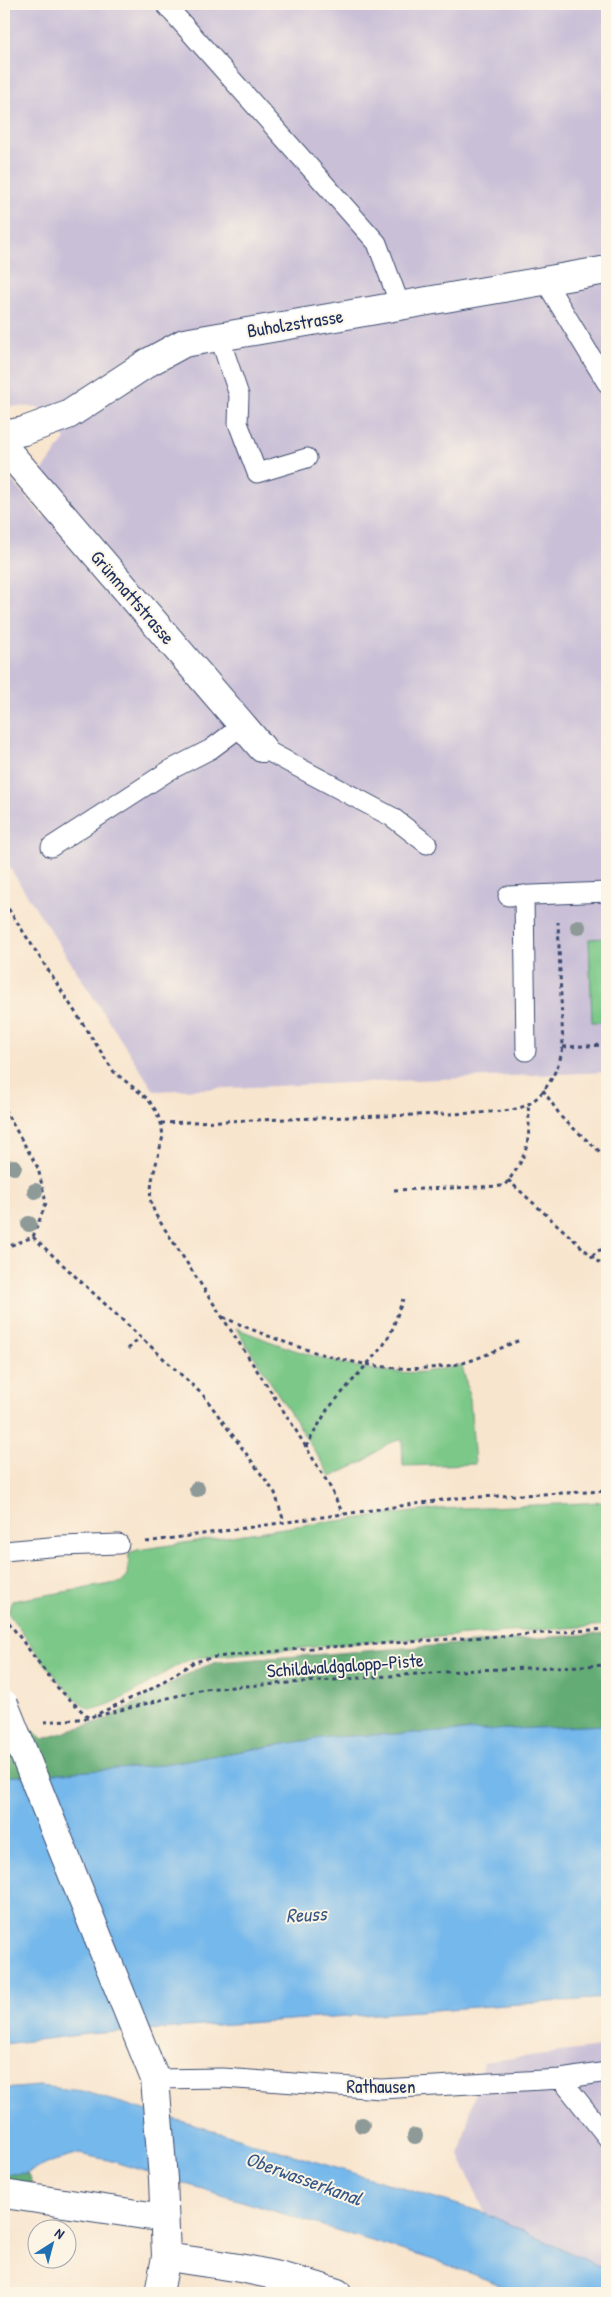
<svg xmlns="http://www.w3.org/2000/svg" width="611" height="2297" font-family="'Patrick Hand',sans-serif">
  <style>
    .industrial { fill: #c9bfd7 }
    .green { fill: #7bc888; stroke: #4b7c73 }
    .forest { fill: #64ac74; stroke: #406e69 }
    .water { fill: #75b8eb; stroke: #4874a4 }
    .lines { fill: none; stroke-linecap: round; stroke-linejoin: round }
    .service-casing { stroke: #3c4a6f; stroke-width: 21 }
    .minor-casing { stroke: #3c4a6f; stroke-width: 30 }
    .path { stroke: #3c4a6f; stroke-width: 3; stroke-dasharray: 4 4; stroke-linecap: butt }
    .service { stroke: #fff; stroke-width: 19 }
    .minor { stroke: #fff; stroke-width: 28 }
    .minor-bridge-casing { stroke: #3c4a6f; stroke-width: 30; stroke-linecap: butt }
    .minor-bridge { stroke: #fff; stroke-width: 28 }
    .tree { fill: #8e9a98 }
    .labels { text-anchor: middle; dominant-baseline: central; stroke-width: 4; stroke-linejoin: round; paint-order: stroke }
    .street-label { font-size: 19px; fill: #1b2f5e; stroke: #fcf5e5 }
    .water-label { font-size: 20px; font-style: italic; fill: #365888; stroke: #fcf5e5 }
  </style>
  <rect width="100%" height="100%" fill="#fcf5e5"/>
  <filter id="ink" filterUnits="userSpaceOnUse"><feTurbulence type="fractalNoise" baseFrequency=".02" numOctaves="2"/><feDisplacementMap in="SourceGraphic" scale="10" xChannelSelector="R" yChannelSelector="G"/><feConvolveMatrix kernelMatrix="1 2 1 2 8 2 1 2 1" color-interpolation-filters="sRGB"/></filter>
  <filter id="wash" filterUnits="userSpaceOnUse"><feTurbulence type="fractalNoise" baseFrequency=".0096" numOctaves="4" result="noise"/><feDisplacementMap in="SourceGraphic" scale="20" xChannelSelector="R" yChannelSelector="G"/><feGaussianBlur stdDeviation="1.12" result="paint"/><feColorMatrix in="noise" values="0 0 0 0 0 0 0 0 0 0 0 0 0 0 0 0 0 1.4 0 .05"/><feComposite in="paint" operator="in"/></filter>
  <g filter="url(#wash)">
    <rect width="100%" height="100%" fill="#f8e5ce"/>
    <path class="industrial" d="M 4,4 L 607,4 L 607,1072 L 154,1091 L 4,859 L 4,471 L 43,517 L 64,501 L 41,473 L 65,439 L 38,407 L 4,406 Z
      M 607,2046 L 607,2293 L 548,2293 L 485,2213 L 459,2155 L 483,2062 Z"/>
    <path class="green" d="M 607,938 L 607,1022 L 592,1022 L 589,939 Z
      M 236,1328 C 289,1350 367,1377 425,1372 C 437,1370 450,1367 462,1365 L 470,1399 L 475,1464 L 403,1466 L 402,1439 L 387,1444 L 365,1461 L 331,1477 Z
      M 607,1502 L 607,1625 L 368,1642 L 194,1658 C 169,1667 149,1685 125,1697 C 116,1701 102,1708 92,1709 C 76,1711 20,1629 8,1613 L 12,1601 L 122,1582 L 128,1576 L 129,1553 L 137,1550 L 311,1524 L 439,1509 Z"/>
    <path class="forest" d="M 607,1633 L 607,1725 L 328,1737 L 146,1767 L 4,1777 L 4,1709 L 43,1739 L 107,1719 L 195,1670 L 217,1662 Z
      M 27,2173 L 33,2186 L 4,2187 L 4,2174 Z"/>
    <path class="water" d="M 607,1725 L 607,1998 L 87,2034 L 4,2044 L 4,1777 L 146,1767 L 328,1737 Z
      M 39,2086 L 82,2091 L 485,2213 L 607,2270 L 607,2293 L 522,2293 L 440,2262 L 108,2160 L 79,2154 L 54,2161 L 27,2173 L 4,2174 L 4,2089 Z"/>
  </g>
  <g filter="url(#ink)">
    <g class="lines">
      <g class="service-casing">
        <path id="service" d="M 165,4 L 377,243 L 400,305
          M 545,281 L 607,383
          M 219,336 L 239,395 L 238,423 L 257,473 L 307,458
          M 262,748 L 392,817 L 427,844
          M 51,847 L 170,770 L 211,749 L 243,725
          M 524,895 L 526,1051
          M 508,896 L 607,892
          M 4,1551 L 61,1546 L 119,1544
          M 155,2079 L 223,2078 L 381,2089 L 561,2079 L 607,2072
          M 561,2079 L 607,2137"/>
      </g>
      <g class="minor-casing">
        <path id="minor" d="M 4,435 L 24,431 L 68,415 L 149,362 L 184,343 L 607,270
          M 4,447 L 262,748
          M 147,2059 L 155,2079 L 163,2179 L 166,2257 L 159,2293
          M 4,2194 L 164,2218
          M 166,2257 C 225,2265 280,2273 337,2293"/>
      </g>
      <path class="path" d="M 4,902 L 114,1072 L 148,1099 L 156,1111 L 161,1123 L 163,1136 L 152,1180 L 150,1199 L 155,1214 L 292,1424 L 329,1485 L 343,1514
        M 563,1047 L 607,1045
        M 543,1090 L 562,1118 L 607,1158
        M 4,1109 L 38,1168 L 46,1203 L 33,1237 L 4,1248
        M 161,1123 L 480,1113 C 492,1111 507,1112 519,1108 C 544,1101 559,1069 563,1047 L 558,922
        M 508,1180 L 607,1270
        M 394,1190 L 504,1186 C 528,1157 531,1141 528,1103
        M 33,1237 L 204,1396 L 275,1493 L 284,1522
        M 592,1256 L 597,1251 L 607,1248
        M 223,1317 C 295,1349 387,1383 466,1362 C 484,1357 502,1347 520,1340
        M 128,1349 L 140,1337
        M 306,1447 L 327,1410 L 383,1346 L 392,1330 L 403,1299
        M 146,1542 L 457,1498 L 607,1491
        M 4,1616 L 56,1686 L 88,1717
        M 97,1716 L 204,1689 L 475,1670 L 607,1665
        M 44,1722 L 89,1718 L 153,1688 L 194,1662 L 215,1657 L 299,1649 L 607,1629"/>
      <use href="#service" class="service"/>
      <use href="#minor" class="minor"/>
      <g class="minor-bridge-casing">
        <path id="minor-bridge" d="M 4,1704 L 147,2059"/>
      </g>
      <use href="#minor-bridge" class="minor-bridge"/>
    </g>
    <g class="tree">
      <circle cx="578" cy="927" r="8"/>
      <circle cx="14" cy="1167" r="8"/>
      <circle cx="35" cy="1191" r="8"/>
      <circle cx="29" cy="1224" r="8"/>
      <circle cx="197" cy="1489" r="8"/>
      <circle cx="362" cy="2125" r="8"/>
      <circle cx="415" cy="2136" r="8"/>
    </g>
  </g>
  <g class="labels">
    <g class="street-label">
      <text transform="translate(295 323) rotate(-9)">Buholzstrasse</text>
      <text transform="translate(133 597) rotate(49)">Grünmattstrasse</text>
      <text transform="translate(345 1665) rotate(-4)">Schildwaldgalopp-Piste</text>
      <text x="381" y="2086">Rathausen</text>
    </g>
    <g class="water-label">
      <text transform="translate(306 1914) rotate(-3)">Reuss</text>
      <text transform="translate(304 2178) rotate(20)">Oberwasserkanal</text>
    </g>
  </g>
  <rect width="611" height="2297" fill="none" stroke="#fcf5e5" stroke-width="20"/>
  <g transform="translate(52 2244) rotate(36)"><circle r="24" fill="#fcf5e5" stroke="#a2a6af"/>
  <path d="M0-4L9 19L0 12L-9 19Z" fill="#1f6fb2"/>
  <text y="-8" font-size="14" font-weight="bold" text-anchor="middle" fill="#1b2f5e">N</text>
  </g>
</svg>
